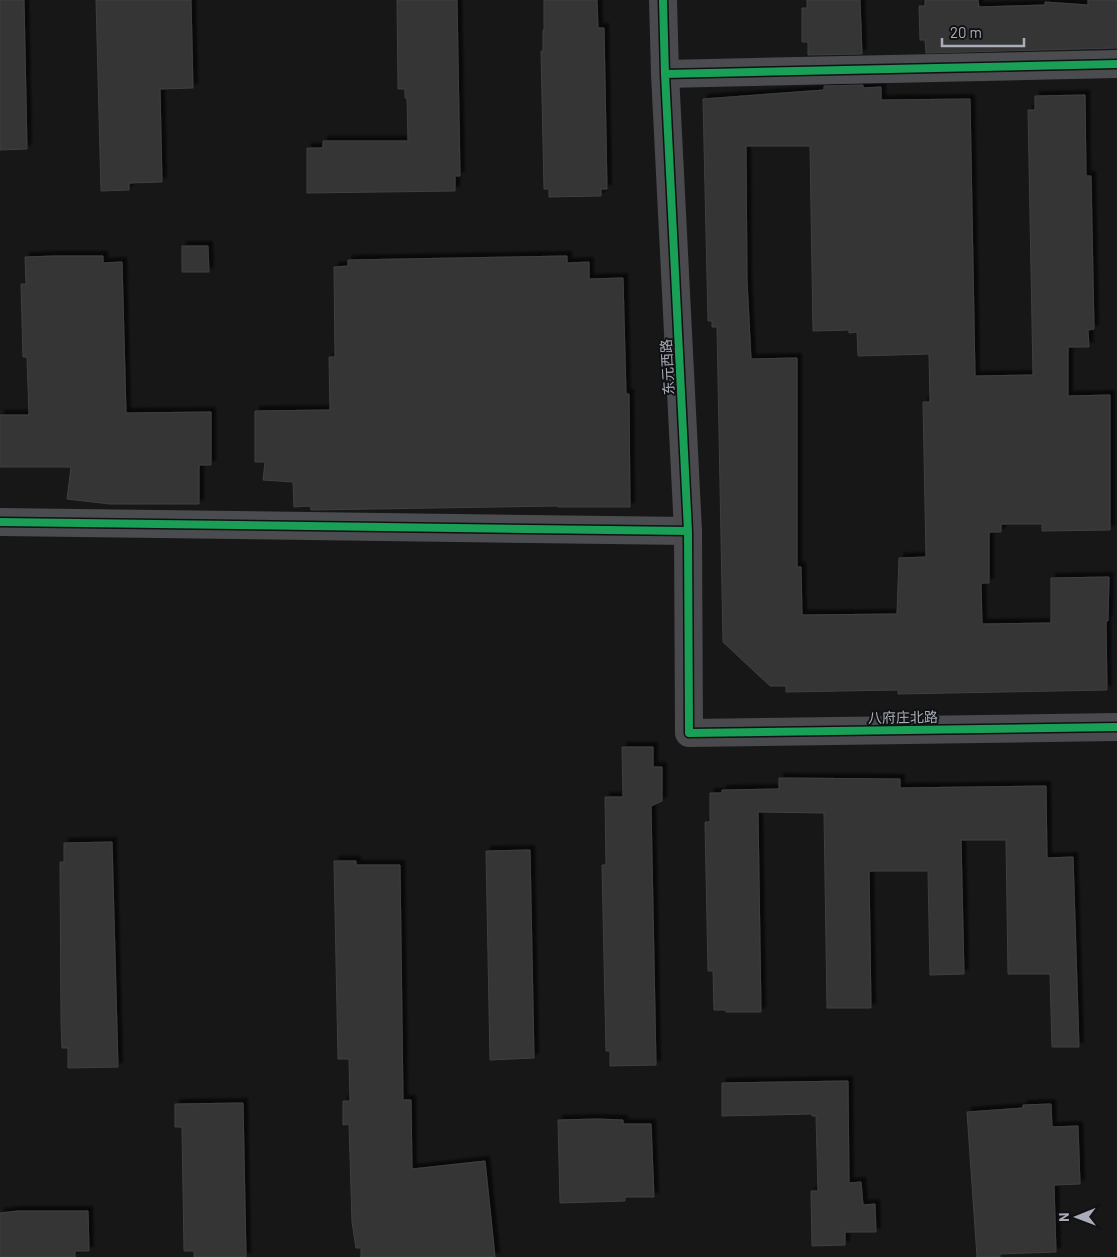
<svg xmlns="http://www.w3.org/2000/svg" width="1117" height="1257" font-family="Barlow,'Noto Sans SC',sans-serif">
  <style>
    .building { fill: #353536; stroke: #3f4043; fill-rule: evenodd; filter: url(#shadow) }
    .lines { fill: none; stroke-linecap: round; stroke-linejoin: round }
    .street { stroke: #4b4c50; stroke-width: 28 }
    .secondary { stroke: #4a4a4e; stroke-width: 28 }
    .cycleway-casing { stroke: #111113; stroke-width: 11 }
    .cycleway { stroke: #1a9f57; stroke-width: 8 }
    .labels { text-anchor: middle; dominant-baseline: central; stroke-width: 4; stroke-linejoin: round; paint-order: stroke }
    .street-label { font-size: 14px; fill: #a8adb8; stroke: #111113 }
  </style>
  <defs>
    <filter id="shadow"><feDropShadow dx="4.5" dy="-4.5" stdDeviation="1" flood-color="#0009"/></filter>
  </defs>
  <rect width="100%" height="100%" fill="#171717"/>
  <path class="building" d="M 0,0 L 24,0 L 27,149 L 0,150 Z
    M 96,0 L 191,0 L 193,88 L 160,89 L 162,182 L 129,183 L 129,190 L 101,191 Z
    M 397,0 L 457,0 L 460,176 L 455,176 L 455,191 L 307,193 L 307,148 L 323,148 L 323,141 L 408,141 L 407,98 L 405,98 L 405,89 L 398,89 Z
    M 544,0 L 597,0 L 598,28 L 604,28 L 607,189 L 601,189 L 601,196 L 549,197 L 549,189 L 544,189 L 541,51 L 543,51 L 543,30 L 544,30 Z
    M 807,0 L 860,0 L 862,54 L 808,55 L 808,42 L 802,42 L 802,8 L 807,8 Z
    M 925,0 L 978,0 L 979,7 L 1045,5 L 1045,2 L 1088,5 L 1088,0 L 1117,0 L 1117,48 L 926,53 L 925,40 L 920,40 L 919,6 L 925,6 Z
    M 863,85 L 863,88 L 881,87 L 881,100 L 970,99 L 975,376 L 1033,375 L 1028,110 L 1035,110 L 1035,96 L 1085,95 L 1086,176 L 1091,176 L 1094,329 L 1088,330 L 1089,347 L 1068,347 L 1068,396 L 1110,395 L 1110,530 L 1042,531 L 1042,524 L 1001,524 L 1001,532 L 989,532 L 989,583 L 981,583 L 982,624 L 1051,623 L 1051,578 L 1109,577 L 1108,621 L 1106,621 L 1107,690 L 898,694 L 898,690 L 786,692 L 786,686 L 770,686 L 723,642 L 717,327 L 712,327 L 712,321 L 708,321 L 703,99 L 824,90 L 824,86 ZM 746,146 L 810,146 L 813,331 L 849,330 L 849,333 L 857,332 L 858,356 L 929,354 L 930,402 L 923,402 L 926,557 L 899,558 L 897,614 L 802,615 L 801,567 L 797,567 L 797,358 L 751,359 L 747,281 Z
    M 182,246 L 208,246 L 209,272 L 182,272 Z
    M 55,256 L 103,256 L 103,263 L 122,262 L 126,413 L 211,412 L 211,465 L 199,465 L 199,504 L 110,504 L 67,499 L 71,467 L 0,467 L 0,415 L 29,415 L 27,357 L 23,357 L 21,284 L 26,284 L 25,257 Z
    M 567,256 L 567,263 L 589,262 L 589,279 L 623,278 L 626,394 L 629,394 L 630,507 L 558,507 L 558,506 L 311,510 L 310,506 L 294,507 L 293,482 L 263,480 L 265,462 L 255,462 L 255,411 L 330,410 L 329,357 L 335,357 L 334,267 L 348,266 L 348,260 Z
    M 622,747 L 653,747 L 653,767 L 662,767 L 662,801 L 651,806 L 656,1065 L 610,1066 L 610,1051 L 606,1051 L 602,865 L 606,865 L 605,797 L 623,797 Z
    M 779,778 L 900,779 L 900,788 L 1046,786 L 1047,858 L 1073,857 L 1079,1047 L 1052,1047 L 1050,974 L 1008,974 L 1006,840 L 961,840 L 964,974 L 930,975 L 928,871 L 869,871 L 871,1008 L 827,1008 L 824,813 L 758,812 L 761,1012 L 726,1012 L 726,1010 L 714,1010 L 713,971 L 708,971 L 705,822 L 710,822 L 710,793 L 722,793 L 722,790 L 779,789 Z
    M 112,842 L 118,1067 L 68,1068 L 68,1048 L 62,1048 L 61,1022 L 60,862 L 64,862 L 64,843 Z
    M 530,850 L 534,1058 L 490,1060 L 486,851 Z
    M 334,861 L 356,861 L 356,865 L 400,865 L 403,1100 L 411,1100 L 412,1169 L 485,1161 L 495,1257 L 361,1257 L 361,1248 L 356,1248 L 352,1222 L 349,1124 L 343,1125 L 343,1101 L 350,1101 L 349,1059 L 338,1059 Z
    M 848,1081 L 849,1183 L 861,1182 L 863,1205 L 875,1204 L 876,1232 L 845,1232 L 845,1245 L 812,1246 L 811,1191 L 818,1191 L 816,1116 L 812,1116 L 812,1114 L 722,1116 L 722,1083 Z
    M 243,1103 L 246,1257 L 194,1257 L 194,1251 L 184,1251 L 182,1127 L 175,1127 L 175,1104 Z
    M 1051,1104 L 1052,1127 L 1078,1126 L 1080,1184 L 1054,1185 L 1056,1252 L 1000,1254 L 1000,1257 L 977,1257 L 967,1112 L 1023,1108 L 1023,1105 Z
    M 598,1119 L 623,1120 L 623,1124 L 651,1124 L 654,1197 L 625,1197 L 625,1201 L 560,1203 L 558,1120 Z
    M 18,1211 L 88,1211 L 89,1251 L 75,1251 L 75,1257 L 0,1257 L 0,1213 Z"/>
  <g class="lines">
    <path class="street" d="M 665,74 L 1117,64
      M 0,522 L 688,531"/>
    <path class="secondary" d="M 663,0 L 665,74 L 688,531 L 689,733 L 1117,727"/>
    <g class="cycleway-casing">
      <path id="cycleway" d="M 663,0 L 665,74 L 688,531 L 689,733 L 1117,727
        M 665,74 L 1117,64
        M 0,522 L 688,531"/>
    </g>
    <use href="#cycleway" class="cycleway"/>
  </g>
  <g class="labels">
    <g class="street-label">
      <text transform="translate(667 367) rotate(-93)">东元西路</text>
      <text transform="translate(903 717) rotate(-1)">八府庄北路</text>
    </g>
  </g>
  <g transform="translate(1077 1217) rotate(269)" stroke="#111113" stroke-width="4" paint-order="stroke">
  <path d="M0-4L9 19L0 12L-9 19Z" fill="#a8adb8"/>
  <text y="-8" font-size="14" font-weight="bold" text-anchor="middle" fill="#a8adb8">N</text>
  </g>
  <path d="M942 38v8h82v-8" fill="none" stroke="#a8adb8" stroke-width="2.5"/>
  <text x="950" y="38" font-size="15" fill="#a8adb8" stroke="#111113" stroke-width="4" paint-order="stroke">20 m</text>
</svg>
